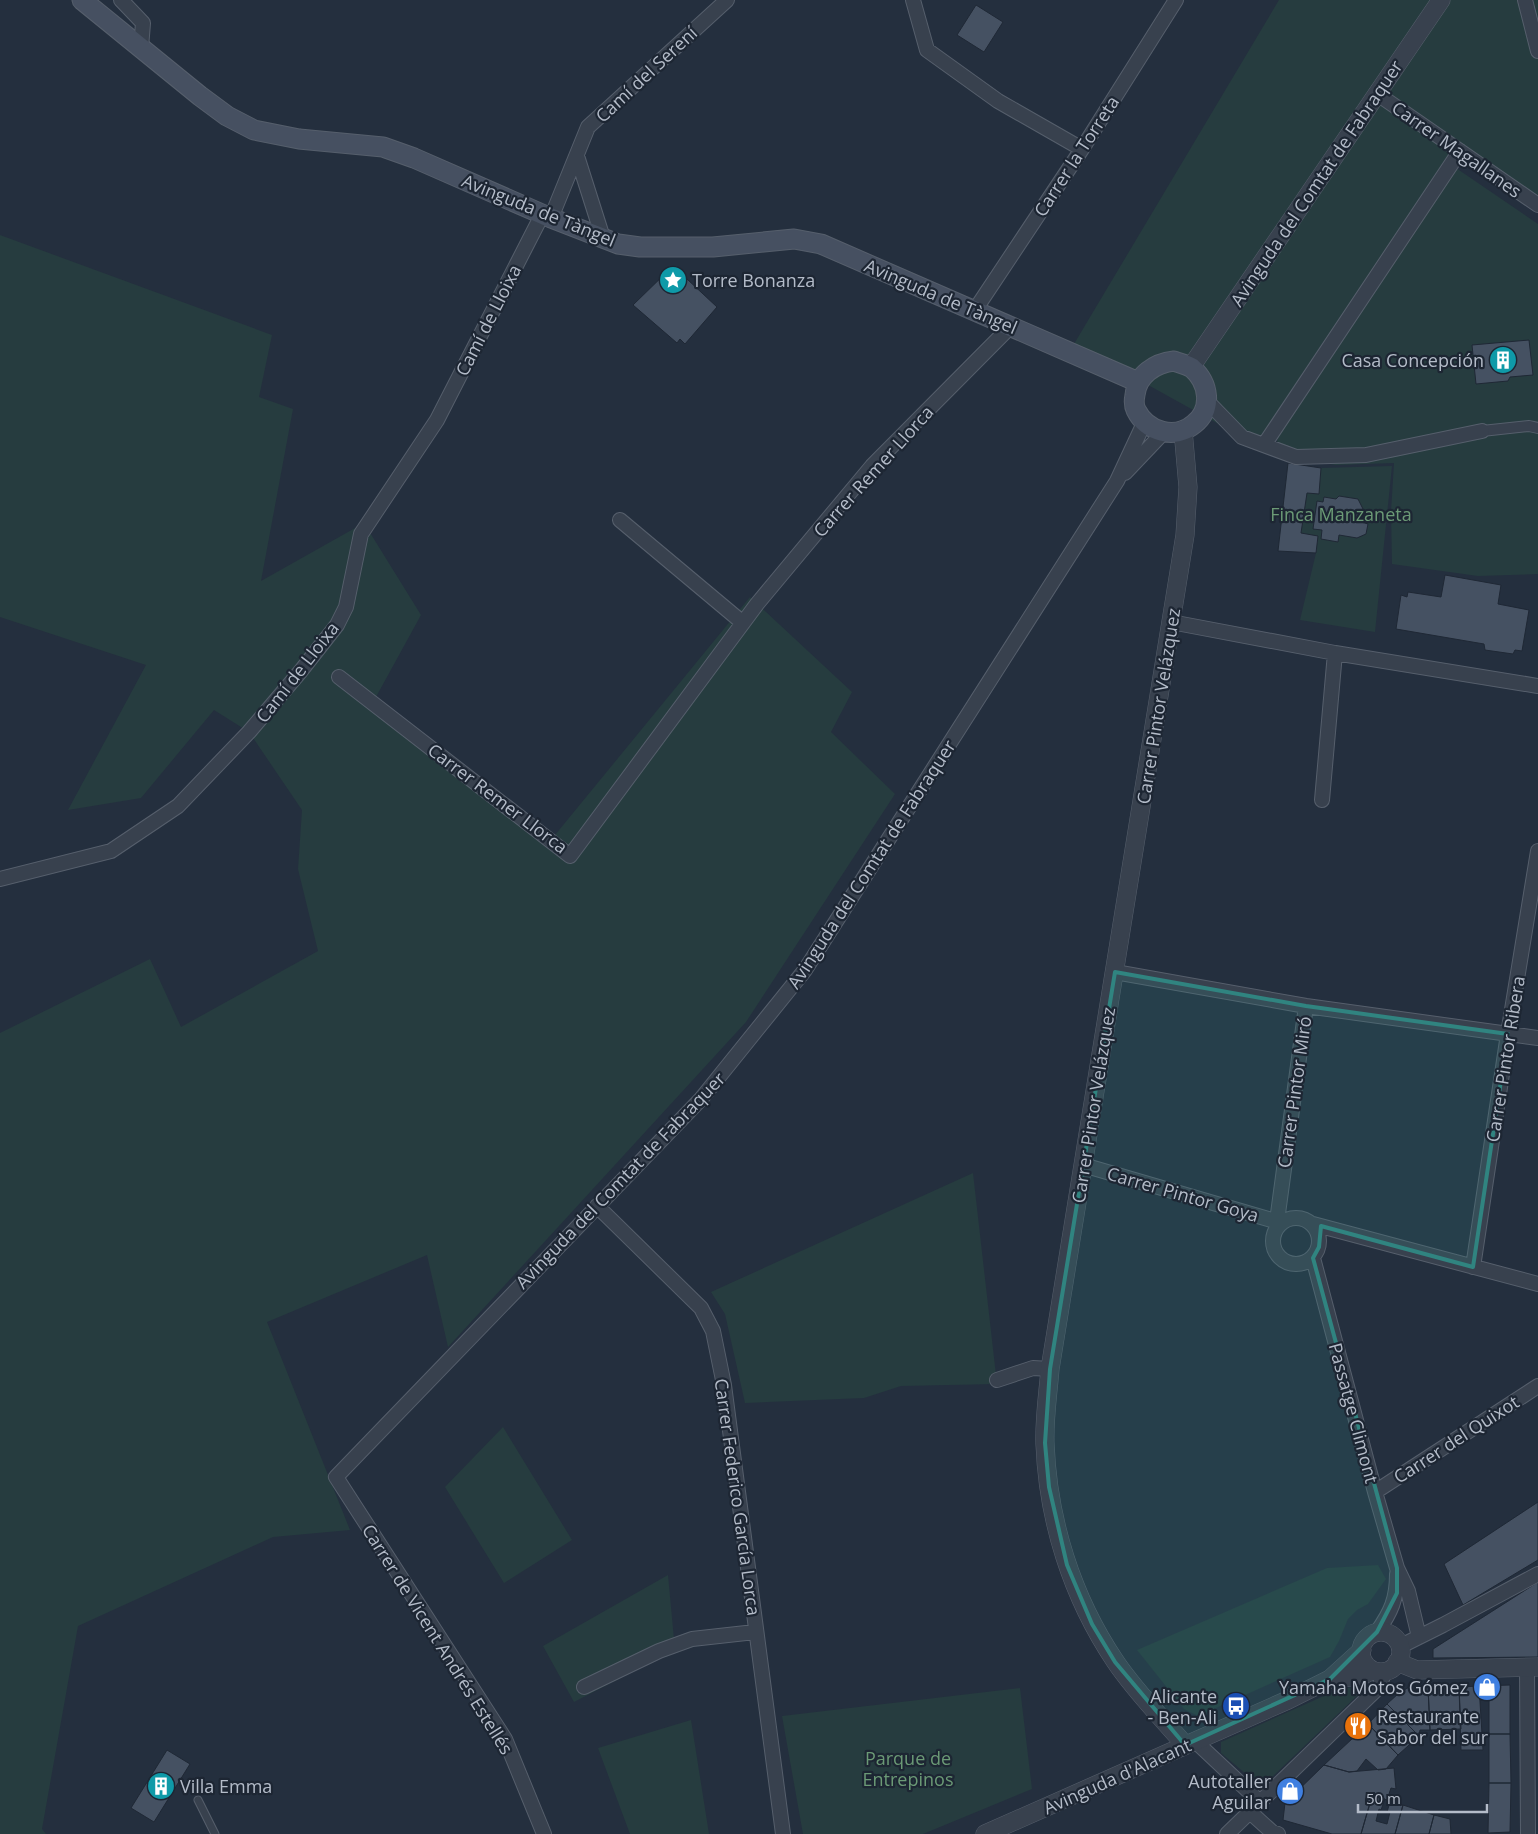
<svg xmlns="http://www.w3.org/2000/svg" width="1538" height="1834" font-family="'Open Sans',sans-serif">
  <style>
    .green { fill: #263c3f }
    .building { fill: #455162; stroke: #1f2835 }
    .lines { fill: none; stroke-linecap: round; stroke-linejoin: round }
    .service-casing { stroke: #565f6c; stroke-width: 9 }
    .pedestrian-casing { stroke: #565f6c; stroke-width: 12 }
    .minor-casing { stroke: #565f6c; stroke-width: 16 }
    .tertiary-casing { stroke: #565f6c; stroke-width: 19 }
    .secondary-casing { stroke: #565f6c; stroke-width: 21 }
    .service { stroke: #38414e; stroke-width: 7 }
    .pedestrian { stroke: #38414e; stroke-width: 10 }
    .minor { stroke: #38414e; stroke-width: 14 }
    .tertiary { stroke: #38414e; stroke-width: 18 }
    .secondary { stroke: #465061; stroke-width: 19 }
    .marked { fill: #308480; fill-opacity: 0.2; stroke: #308480; stroke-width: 4; stroke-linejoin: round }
    .labels { text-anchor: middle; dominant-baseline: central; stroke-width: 4.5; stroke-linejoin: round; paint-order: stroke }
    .street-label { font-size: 18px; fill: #b4bcc9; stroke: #1d2633 }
    .poi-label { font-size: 18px; fill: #b4bcc9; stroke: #1d2633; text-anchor: end }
    .park-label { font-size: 18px; fill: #6b9a76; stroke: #1d2633 }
  </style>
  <rect width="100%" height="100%" fill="#242f3e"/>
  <path class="green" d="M 1279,0 L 1538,0 L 1538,204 L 1460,151 L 1456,168 L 1538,224 L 1538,574 L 1478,576 L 1392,564 L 1391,512 L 1394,463 L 1336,465 L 1276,455 L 1279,422 L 1264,445 L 1242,437 L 1074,344 Z
    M 0,235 L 272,335 L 259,397 L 293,409 L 261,581 L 364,523 L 421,615 L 376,697 L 483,786 L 555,835 L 750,597 L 852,692 L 831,732 L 895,794 L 746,1022 L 448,1347 L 427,1255 L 267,1322 L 350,1530 L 273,1537 L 78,1626 L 42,1829 L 46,1834 L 0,1834 L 0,1033 L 150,959 L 181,1027 L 318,951 L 298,869 L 302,810 L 249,732 L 214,710 L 141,798 L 68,810 L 146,665 L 0,617 Z
    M 1288,463 L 1321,468 L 1392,466 L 1375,632 L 1300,620 L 1316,553 L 1278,551 Z
    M 973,1173 L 997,1384 L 901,1386 L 864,1398 L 745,1403 L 725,1314 L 711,1292 Z
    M 503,1427 L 572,1540 L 504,1583 L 445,1487 Z
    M 1378,1565 L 1386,1579 L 1368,1604 L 1357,1610 L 1348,1619 L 1339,1641 L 1330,1657 L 1198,1716 L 1184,1709 L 1137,1650 L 1327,1568 Z
    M 668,1575 L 675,1650 L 574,1702 L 543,1646 Z
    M 1361,1685 L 1362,1691 L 1268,1781 L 1258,1784 L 1221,1753 L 1221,1742 L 1335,1691 Z
    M 1020,1688 L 1032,1789 L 923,1834 L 803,1834 L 782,1716 Z
    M 691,1720 L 709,1834 L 630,1834 L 598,1748 Z"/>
  <path class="building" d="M 976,5 L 1003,22 L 984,52 L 957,35 Z
    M 673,266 L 717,307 L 685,344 L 680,339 L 677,343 L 633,305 Z
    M 1529,340 L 1533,375 L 1510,377 L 1508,381 L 1476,384 L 1472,345 Z
    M 1288,463 L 1321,468 L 1319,494 L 1307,493 L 1301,533 L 1318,536 L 1316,553 L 1278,551 Z
    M 1339,496 L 1358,499 L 1363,509 L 1361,522 L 1368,524 L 1366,534 L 1357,538 L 1339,535 L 1338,542 L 1321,539 L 1322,530 L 1313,529 L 1317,501 L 1323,502 L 1324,497 L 1336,499 Z
    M 1445,575 L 1501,585 L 1498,604 L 1529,610 L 1522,651 L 1515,650 L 1513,654 L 1485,650 L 1484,644 L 1396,629 L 1401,595 L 1407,597 L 1408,592 L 1441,597 Z
    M 1538,1502 L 1538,1560 L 1463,1605 L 1444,1564 Z
    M 1538,1582 L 1538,1657 L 1433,1658 L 1433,1649 Z
    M 1510,1685 L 1510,1734 L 1489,1734 L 1489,1700 L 1480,1700 L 1479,1686 Z
    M 1411,1686 L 1428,1687 L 1430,1730 L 1420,1730 L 1419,1736 L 1387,1704 L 1399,1693 Z
    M 1479,1686 L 1483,1750 L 1461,1750 L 1459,1687 Z
    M 1428,1687 L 1459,1687 L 1461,1729 L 1430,1730 Z
    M 1387,1704 L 1419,1736 L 1398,1755 L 1368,1724 Z
    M 1368,1724 L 1398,1755 L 1386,1769 L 1378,1770 L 1366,1759 L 1357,1771 L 1349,1772 L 1324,1765 Z
    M 1489,1734 L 1510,1734 L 1511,1783 L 1489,1783 Z
    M 167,1750 L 190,1764 L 154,1822 L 131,1808 Z
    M 1324,1765 L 1349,1772 L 1394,1768 L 1396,1789 L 1391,1788 L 1387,1800 L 1372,1796 L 1361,1834 L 1332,1834 L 1283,1820 L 1285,1803 Z
    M 1489,1783 L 1511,1783 L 1510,1832 L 1488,1833 Z
    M 1372,1796 L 1385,1799 L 1381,1810 L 1379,1809 L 1376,1821 L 1387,1824 L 1390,1812 L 1387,1812 L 1390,1802 L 1403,1805 L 1395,1834 L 1361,1834 Z
    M 1403,1805 L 1434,1815 L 1429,1834 L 1395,1834 Z
    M 1434,1815 L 1450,1819 L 1451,1834 L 1429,1834 Z"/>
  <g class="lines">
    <g class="service-casing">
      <path id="service" d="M 198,1800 L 215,1834"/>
    </g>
    <g class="pedestrian-casing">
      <path id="pedestrian" d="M 1482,431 L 1529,426 L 1538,428"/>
    </g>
    <g class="minor-casing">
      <path id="minor" d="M 121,0 L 143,23 L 141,48
        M 913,0 L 927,50 L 998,101 L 1082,149
        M 1525,0 L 1538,51
        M 1376,93 L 1538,205
        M 577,156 L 603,238
        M 551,218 L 588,127 L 727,0
        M 975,310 L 1082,149 L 1176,0
        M 1208,402 L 1242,437 L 1296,457 L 1366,455 L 1482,431
        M 1264,445 L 1460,151
        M 1125,473 L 1163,433
        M 620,520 L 743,623
        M 1171,622 L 1335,653 L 1538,686
        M 339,677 L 570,856 L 757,604 L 872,466 L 1011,326
        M 1322,800 L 1335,653
        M 0,879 L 111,851 L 178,806 L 249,732 L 300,672 L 337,625 L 346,607 L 361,534 L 437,420 L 543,213
        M 1115,972 L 1306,1006 L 1538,1038
        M 1083,1165 L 1282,1223
        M 597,1206 L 701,1308 L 713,1331 L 724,1385 L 783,1834
        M1273 1241a23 23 0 1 1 46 0a23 23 0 1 1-46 0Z
        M 1277,1221 L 1306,1006
        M 1313,1224 L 1538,1284
        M 1313,1258 L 1375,1492 L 1397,1568 L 1408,1591 L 1419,1637
        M 1473,1267 L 1508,1034 L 1538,851
        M 997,1380 L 1033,1368 L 1050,1369
        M 1375,1492 L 1538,1386
        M 1377,1632 C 1391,1612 1397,1599 1397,1574
        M 1401,1646 L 1443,1625 L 1538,1574
        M 1527,1667 L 1528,1834
        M 584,1687 L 659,1651 L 692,1639 L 755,1632
        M 1195,1741 L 1260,1802
        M 1250,1812 L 1272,1832 L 1278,1834
        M 544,1834 L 505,1739 L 336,1477 L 701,1099 L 805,970 L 1117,481 L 1145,421
        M 1227,1834 L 1379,1687 L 1385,1671"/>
    </g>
    <g class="tertiary-casing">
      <path id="tertiary" d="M 1191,367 L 1441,0
        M 1183,430 L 1188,487 L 1185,535 L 1050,1369 C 1048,1394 1044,1419 1045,1444 C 1048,1521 1072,1597 1115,1661 C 1135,1691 1162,1718 1185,1745
        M1361 1652a20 20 0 1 1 40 0a20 20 0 1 1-40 0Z
        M 1397,1662 L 1417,1670 L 1538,1667
        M 1330,1679 L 1362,1676 L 1372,1670
        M 985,1834 L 1288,1700 L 1330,1679 L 1362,1650"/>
    </g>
    <g class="secondary-casing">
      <path id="secondary" d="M 82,0 L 200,96 L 227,116 L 254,130 L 299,139 L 383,147 L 414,158 L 551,218 L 618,244 L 640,247 L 713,247 L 794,239 L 821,244 L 1138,382
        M 1174,361 C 1179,363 1187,365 1192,368 C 1209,383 1213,409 1194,424 C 1175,440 1147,432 1136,410 C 1134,406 1134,400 1135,395 C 1137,375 1155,363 1174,361 Z"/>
    </g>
    <use href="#service" class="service"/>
    <use href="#pedestrian" class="pedestrian"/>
    <use href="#minor" class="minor"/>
    <use href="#tertiary" class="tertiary"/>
    <use href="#secondary" class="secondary"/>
  </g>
  <path class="marked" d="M 1115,972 L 1306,1006 L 1508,1034 L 1473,1267 L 1321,1226 L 1319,1247 L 1313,1258 L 1397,1568 L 1397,1593 L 1377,1632 L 1330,1679 L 1185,1745 L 1115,1662 L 1092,1624 L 1067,1565 L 1049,1487 L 1045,1443 L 1050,1369 Z"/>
  <defs>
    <g id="sight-disc" transform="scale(1.4375)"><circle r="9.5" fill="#0f9aa8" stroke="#1d2633"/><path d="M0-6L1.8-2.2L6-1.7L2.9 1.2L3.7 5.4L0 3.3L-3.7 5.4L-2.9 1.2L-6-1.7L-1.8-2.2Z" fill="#fff"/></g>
    <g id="building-disc" transform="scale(1.4375)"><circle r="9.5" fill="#0f9aa8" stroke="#1d2633"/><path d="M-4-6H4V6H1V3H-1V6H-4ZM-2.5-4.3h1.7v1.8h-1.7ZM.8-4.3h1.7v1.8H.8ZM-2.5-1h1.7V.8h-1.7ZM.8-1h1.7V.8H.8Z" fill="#fff"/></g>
    <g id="shop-disc" transform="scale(1.4375)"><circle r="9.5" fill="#3f7fe0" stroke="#1d2633"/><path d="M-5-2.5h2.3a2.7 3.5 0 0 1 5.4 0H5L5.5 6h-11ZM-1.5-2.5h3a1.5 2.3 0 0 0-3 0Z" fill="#fff"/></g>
    <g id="bus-disc" transform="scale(1.4375)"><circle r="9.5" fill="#1a4fb4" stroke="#1d2633"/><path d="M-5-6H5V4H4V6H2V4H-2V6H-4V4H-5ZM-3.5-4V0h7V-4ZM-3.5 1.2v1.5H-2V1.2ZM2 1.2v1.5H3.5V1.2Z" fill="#fff"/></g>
    <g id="restaurant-disc" transform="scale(1.4375)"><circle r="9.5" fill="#e8710a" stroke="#1d2633"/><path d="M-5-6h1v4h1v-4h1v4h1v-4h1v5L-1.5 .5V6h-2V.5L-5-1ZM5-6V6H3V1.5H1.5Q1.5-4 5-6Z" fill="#fff"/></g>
  </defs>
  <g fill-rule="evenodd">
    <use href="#sight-disc" x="673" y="280"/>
    <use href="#building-disc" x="1503" y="360"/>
    <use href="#shop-disc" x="1487" y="1687"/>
    <use href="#bus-disc" x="1236" y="1706"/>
    <use href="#restaurant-disc" x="1358" y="1726"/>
    <use href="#building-disc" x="161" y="1786"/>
    <use href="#shop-disc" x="1290" y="1791"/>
  </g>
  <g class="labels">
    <g class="street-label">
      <text transform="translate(646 74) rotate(-43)">Camí del Serení</text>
      <text transform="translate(1457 149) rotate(35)">Carrer Magallanes</text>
      <text transform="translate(1076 156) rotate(-57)">Carrer la Torreta</text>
      <text transform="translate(1316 183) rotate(-56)">Avinguda del Comtat de Fabraquer</text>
      <text transform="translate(539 210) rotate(22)">Avinguda de Tàngel</text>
      <text transform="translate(941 296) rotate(23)">Avinguda de Tàngel</text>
      <text transform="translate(488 320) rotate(-63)">Camí de Lloixa</text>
      <text transform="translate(873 471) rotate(-48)">Carrer Remer Llorca</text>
      <text transform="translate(297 672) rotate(-52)">Camí de Lloixa</text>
      <text transform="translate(1158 706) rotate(-81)">Carrer Pintor Velázquez</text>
      <text transform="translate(498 798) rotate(37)">Carrer Remer Llorca</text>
      <text transform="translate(871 864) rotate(-57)">Avinguda del Comtat de Fabraquer</text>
      <text transform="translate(1505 1059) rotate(-81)">Carrer Pintor Ribera</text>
      <text transform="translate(1294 1092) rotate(-82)">Carrer Pintor Miró</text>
      <text transform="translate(1093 1105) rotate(-81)">Carrer Pintor Velázquez</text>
      <text transform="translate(620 1180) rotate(-46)">Avinguda del Comtat de Fabraquer</text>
      <text transform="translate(1183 1194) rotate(16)">Carrer Pintor Goya</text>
      <text transform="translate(1354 1413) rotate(75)">Passatge Climont</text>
      <text transform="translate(1456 1439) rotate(-33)">Carrer del Quixot</text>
      <text transform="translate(738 1497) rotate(82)">Carrer Federico García Lorca</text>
      <text transform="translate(438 1639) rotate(58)">Carrer de Vicent Andrés Estellés</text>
      <text transform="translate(1117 1776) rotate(-24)">Avinguda d'Alacant</text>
    </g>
    <g class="poi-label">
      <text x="692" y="280" text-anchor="start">Torre Bonanza</text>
      <text x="1484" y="360">Casa Concepción</text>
      <text x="1468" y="1687">Yamaha Motos Gómez</text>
      <text x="1217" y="1696">Alicante<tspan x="1217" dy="21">- Ben-Ali</tspan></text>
      <text x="1377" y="1716" text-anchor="start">Restaurante<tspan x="1377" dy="21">Sabor del sur</tspan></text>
      <text x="1271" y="1781">Autotaller<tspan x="1271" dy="21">Aguilar</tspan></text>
      <text x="180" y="1786" text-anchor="start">Villa Emma</text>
    </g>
    <g class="park-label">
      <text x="1341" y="514">Finca Manzaneta</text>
      <text x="908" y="1758">Parque de<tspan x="908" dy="21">Entrepinos</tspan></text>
    </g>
  </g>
  <path d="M1358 1804v8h129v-8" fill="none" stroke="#b4bcc9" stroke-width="2.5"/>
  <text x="1366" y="1804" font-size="15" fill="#b4bcc9" stroke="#1d2633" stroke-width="4" paint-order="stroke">50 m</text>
</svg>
